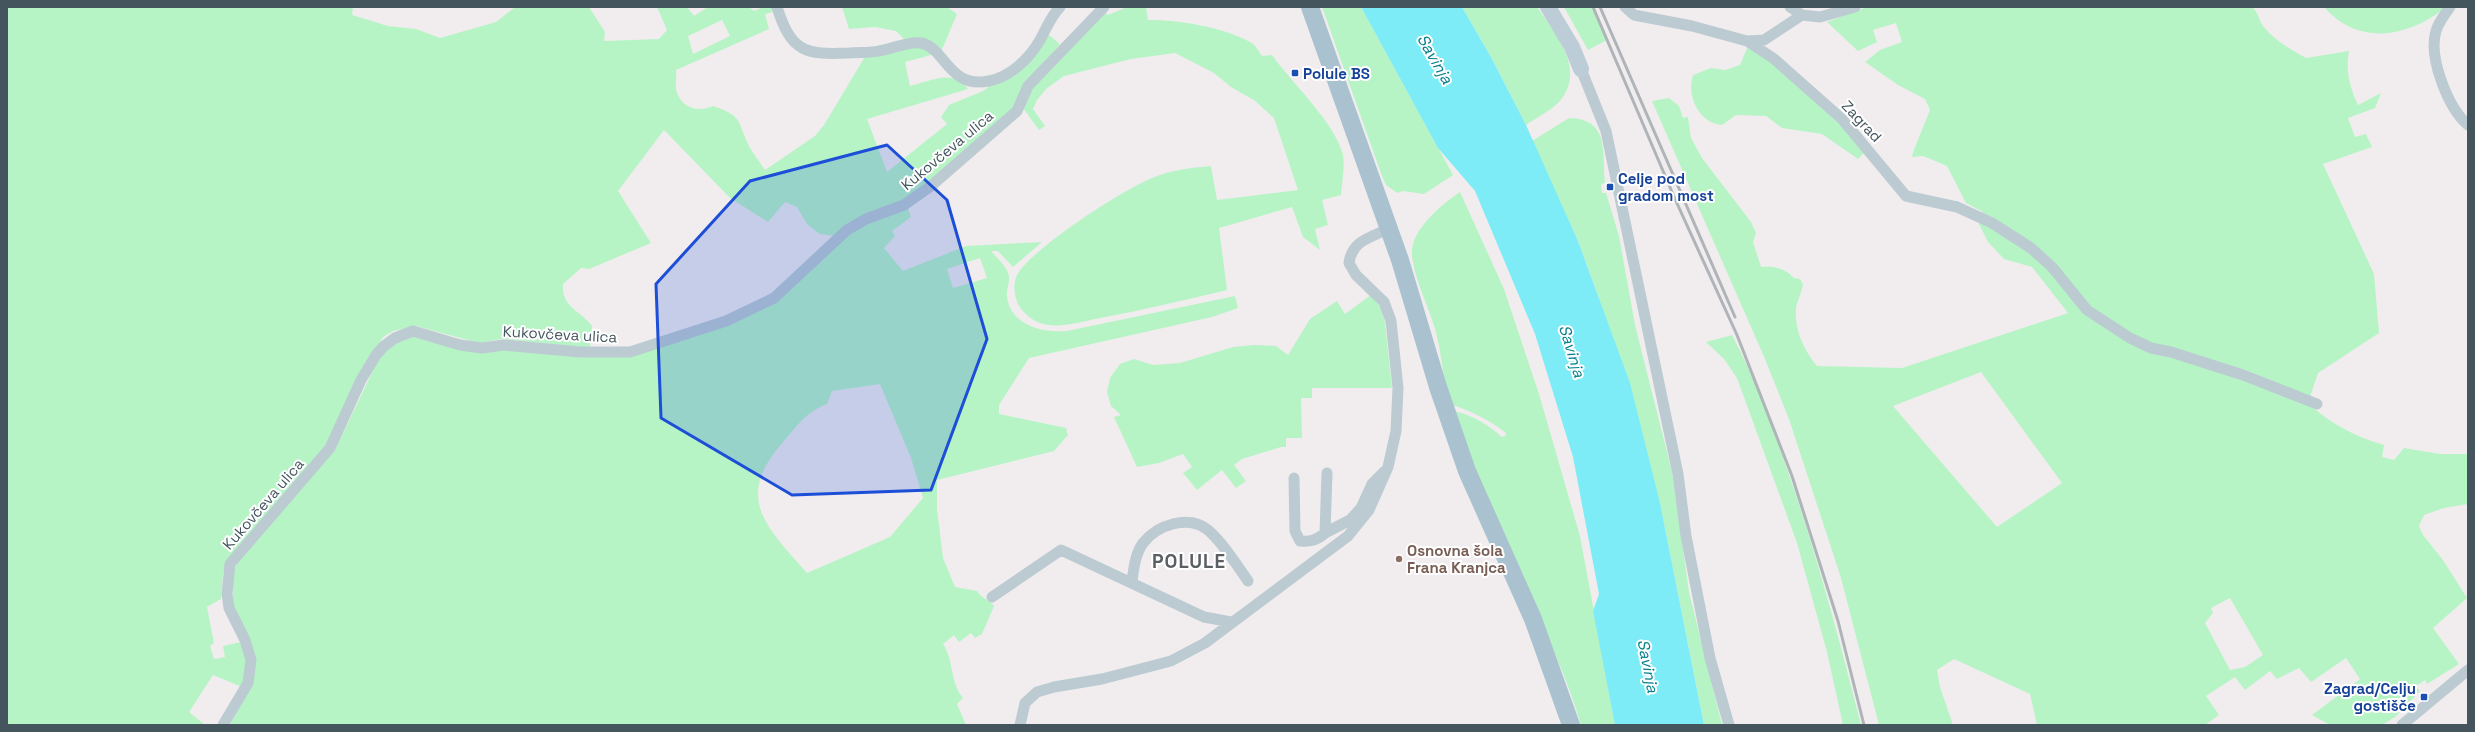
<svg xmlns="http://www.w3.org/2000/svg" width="2475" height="732" font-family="'Space Grotesk',sans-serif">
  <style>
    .green { fill: #b6f4c6; fill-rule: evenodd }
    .water { fill: #7eecf7 }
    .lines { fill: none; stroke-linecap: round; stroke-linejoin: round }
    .street { stroke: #bccbd2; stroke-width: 11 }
    .secondary { stroke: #bccdd7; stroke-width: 16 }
    .primary { stroke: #aac2d0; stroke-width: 18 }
    .rail { stroke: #afb4b9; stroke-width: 3 }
    .marked { fill: #1d4ed8; fill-opacity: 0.2; stroke: #1d4ed8; stroke-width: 3; stroke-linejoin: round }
    .transit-dot { fill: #1a4fb4; stroke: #fff; stroke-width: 1.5 }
    .education-dot { fill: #8d6e63; stroke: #fff; stroke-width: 1.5 }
    .labels { text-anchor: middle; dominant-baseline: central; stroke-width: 4; stroke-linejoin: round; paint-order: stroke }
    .transit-label { font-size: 15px; font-weight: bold; fill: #164399; stroke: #fff; text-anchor: start }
    .street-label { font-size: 15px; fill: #44555e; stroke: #fff }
    .education-label { font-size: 15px; font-weight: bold; fill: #785e54; stroke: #fff; text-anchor: start }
    .water-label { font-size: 16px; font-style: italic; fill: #04808b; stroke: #fff }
    .district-label { font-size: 19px; font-weight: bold; letter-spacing: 1px; fill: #5a5f64; stroke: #fff }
  </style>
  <rect width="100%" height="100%" fill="#f1edee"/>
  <path class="green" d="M 7,7 L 353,7 L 352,15 L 388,26 L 416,29 L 440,38 L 496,22 L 515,7 L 589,7 L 605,32 L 604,41 L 659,39 L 667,30 L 657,7 L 687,7 L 694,16 L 708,7 L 749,7 L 754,11 L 763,7 L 775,7 L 776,11 L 765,14 L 769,29 L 676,70 C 677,76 675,83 676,89 C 680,108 698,113 713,106 C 743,116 737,121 749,146 C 753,154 760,162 765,170 L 815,136 L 824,125 L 866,55 L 918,46 L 935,54 L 905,62 L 910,86 C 930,81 954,68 968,89 L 867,119 L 887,172 L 947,124 L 941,117 L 949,105 L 983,91 L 1037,52 L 1049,35 L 1060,44 L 1025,86 L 1013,110 L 962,155 L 899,204 L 835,236 L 820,234 L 807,224 L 797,207 L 785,202 L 768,222 L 730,198 L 664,130 L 618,191 L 651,243 L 589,269 L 581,268 L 563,284 C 561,307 580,310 592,326 L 590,348 L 502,339 L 479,343 L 416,326 L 393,331 L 383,337 L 358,378 L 323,452 L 228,559 L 223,573 L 221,599 L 207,607 L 214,643 L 210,646 L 214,659 L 225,657 L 223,646 L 241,642 L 248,661 L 242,687 L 213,675 L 189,712 L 205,725 L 7,725 ZM 722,20 L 730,36 L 693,54 L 688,36 Z
    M 842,7 L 947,7 L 957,14 L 941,52 L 907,42 L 896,31 L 875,27 L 849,29 Z
    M 1127,7 L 1146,7 L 1148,20 C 1179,20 1223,27 1250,42 C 1255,44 1259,52 1262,56 L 1272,55 C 1291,82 1336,124 1343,155 C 1345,167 1342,182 1341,195 L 1322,200 L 1328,225 L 1315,229 L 1320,250 L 1303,237 L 1292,207 L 1219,228 L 1227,290 C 1185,300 1143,310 1100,318 C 1084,321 1066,327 1049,325 C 1036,324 1024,315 1018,304 C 1014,294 1012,282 1019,272 C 1035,247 1122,190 1152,178 C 1171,170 1190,168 1211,166 L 1217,200 L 1298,190 L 1274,118 L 1254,100 L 1231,87 L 1214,73 L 1175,53 L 1131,59 L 1064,76 L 1046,89 L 1037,100 L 1033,109 L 1045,126 L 1039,130 L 1023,108 L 1033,86 L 1105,13 L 1108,15 Z
    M 1322,7 L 1361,7 L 1453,175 L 1424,194 L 1403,191 L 1397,193 L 1386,185 L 1382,176 Z
    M 1462,7 L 1537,7 C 1556,35 1587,70 1559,102 C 1550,111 1536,118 1526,125 L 1492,59 Z
    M 1564,7 L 1592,7 L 1607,40 L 1588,50 Z
    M 1867,7 L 2252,7 C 2259,13 2258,19 2263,26 C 2275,41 2290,49 2306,58 L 2349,51 C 2345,69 2350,88 2358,105 L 2381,93 L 2375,108 L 2348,118 L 2355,137 L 2366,134 L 2372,147 L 2323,164 L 2374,274 L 2379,333 L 2318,373 L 2308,403 C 2329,423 2356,437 2384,445 L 2382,457 L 2394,460 L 2404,448 L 2440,454 L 2468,454 L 2468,504 L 2444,508 L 2424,515 L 2419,526 L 2423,535 L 2443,560 L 2467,598 L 2433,628 L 2459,664 L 2427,684 L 2425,680 L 2416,686 L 2420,691 L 2395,717 L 2382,725 L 2330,725 L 2312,715 L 2360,679 L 2346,658 L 2311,682 L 2299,668 L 2277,679 L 2270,671 L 2245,690 L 2235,677 L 2206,696 L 2219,715 L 2205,725 L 2037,725 L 2030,694 L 1954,659 L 1937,670 L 1940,687 L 1953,725 L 1879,725 L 1841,578 L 1789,419 L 1765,359 L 1652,101 L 1669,98 L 1679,106 L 1683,118 L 1688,117 L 1691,138 L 1702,158 L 1751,222 L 1756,233 L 1753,242 L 1761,267 C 1775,266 1784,268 1794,278 L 1800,279 L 1803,284 C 1802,292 1797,301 1796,308 C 1794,330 1804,350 1817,366 L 1902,368 L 2068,313 L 2032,267 L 2004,259 L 1988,242 L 1979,224 L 1983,212 L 1966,203 L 1947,166 L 1923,156 L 1912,157 C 1912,153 1927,118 1930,110 L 1925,99 L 1898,85 L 1865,62 L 1880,50 L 1902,42 L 1896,23 L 1873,30 L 1877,42 L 1858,51 L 1827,22 ZM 1981,372 L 2062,483 L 1997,527 L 1893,406 ZM 2230,598 L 2263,655 L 2245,667 L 2230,670 L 2205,623 L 2213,613 L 2211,608 Z
    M 2324,7 L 2446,7 C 2409,37 2359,47 2324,7 Z
    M 1748,46 C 1794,73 1832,111 1865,152 L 1858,159 L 1822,134 L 1782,128 L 1766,116 L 1736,115 L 1722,125 C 1699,123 1686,96 1693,75 L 1711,68 L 1725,70 L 1740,65 Z
    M 1569,118 C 1610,119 1602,152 1605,183 L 1601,184 L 1602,193 L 1606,193 L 1619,236 L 1635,325 L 1672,472 L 1689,592 L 1722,725 L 1704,725 L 1660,503 L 1598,295 L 1578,241 L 1532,141 Z
    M 1460,192 L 1504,289 L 1539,394 L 1580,536 L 1615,725 L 1581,725 C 1564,666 1536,613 1511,557 C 1489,509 1471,459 1452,411 C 1469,413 1489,425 1502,437 L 1505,436 L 1506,433 C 1489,420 1470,410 1449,404 C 1443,379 1442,354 1435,329 C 1428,305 1415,281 1412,256 C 1409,231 1442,204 1460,192 Z
    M 908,208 L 911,217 L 892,231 L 895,236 L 884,248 L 903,271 L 966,246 L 1042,242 L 1013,267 L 998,251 L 991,251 C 997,258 1007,266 1009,276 C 1010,282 1006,290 1007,297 C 1011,326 1043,333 1067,331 L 1235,296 L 1238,308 L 1212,317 L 1029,358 L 999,405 L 999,414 L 1066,428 L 1068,435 L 1054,451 L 937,480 L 937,509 L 943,558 L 955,587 L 977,591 C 982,599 989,599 994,606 L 982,634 L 975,638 L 971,633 L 959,642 L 954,635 L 943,644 C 954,660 950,683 963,698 L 957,704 L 966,725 L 230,725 L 253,682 L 233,606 L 233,571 L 246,550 L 335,450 L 379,358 L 393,344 L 411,335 L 504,348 L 609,357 L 752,311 L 858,228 ZM 980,258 L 987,278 L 953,288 L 947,269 ZM 880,384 L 911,458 L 923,498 L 890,537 L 807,573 C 766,526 733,498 784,441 C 798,425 806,412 827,404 L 832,391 Z
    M 1371,295 L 1381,308 L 1385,323 L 1392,388 L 1312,388 L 1312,398 L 1301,398 L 1302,438 L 1286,438 L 1286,447 L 1281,447 L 1242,459 L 1234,465 L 1246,481 L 1236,488 L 1222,470 L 1197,490 L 1183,473 L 1192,467 L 1183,454 L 1159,463 L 1137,467 L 1114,417 L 1121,415 L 1111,406 L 1107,392 L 1110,378 L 1120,364 L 1134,359 L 1153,365 L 1180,363 L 1233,347 L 1255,345 L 1276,346 L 1288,355 L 1310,319 L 1337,301 L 1345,314 Z
    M 1732,335 C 1758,384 1776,437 1794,489 C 1820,567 1841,646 1861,725 L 1843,725 L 1827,652 L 1797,543 L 1737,378 L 1724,359 L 1706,342 Z"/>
  <path class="water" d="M 1361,7 L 1462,7 L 1492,59 L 1526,125 L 1578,241 L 1630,383 L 1660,503 L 1704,725 L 1615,725 L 1593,611 L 1599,594 L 1573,457 L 1535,334 L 1475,191 L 1438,148 Z"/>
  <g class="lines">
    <path class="street" d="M 777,7 C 791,52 805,55 849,53 C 859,52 870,53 879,51 C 892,49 908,41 921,43 C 946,48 948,89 989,81 C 1010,77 1029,59 1040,40 C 1046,29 1051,16 1060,7
      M 1625,7 L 1634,15 L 1692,26 L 1747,41 L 1764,40 L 1802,15 L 1820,17 L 1855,7
      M 1790,7 L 1802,15
      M 2450,7 C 2445,14 2438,23 2436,31 C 2428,57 2448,108 2468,125
      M 1747,41 L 1773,58 L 1842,119 L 1906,196 L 1957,207 L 1992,223 L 2031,248 L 2052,267 L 2087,310 L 2130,338 L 2151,348 L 2171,352 L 2243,375 L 2317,404
      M 1581,69 L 1606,131 L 1678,474 L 1686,536 L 1710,658 L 1729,725
      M 1327,473 L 1325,533 L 1350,520 L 1361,508 L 1372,484 L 1385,471
      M 1294,478 L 1295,531 L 1300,541 C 1311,542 1317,540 1325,533
      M 1132,581 C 1134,568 1135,554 1143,543 C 1157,525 1189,514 1208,530 C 1224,544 1236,564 1248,581
      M 992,597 L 1061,550 L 1204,617 L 1231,622
      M 223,725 L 248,683 L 251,660 L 245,640 L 229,608 L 227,594 L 230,564 L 330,448 L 361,380 L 376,355 L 384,346 L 395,338 L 413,331 L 460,345 L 482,348 L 504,345 L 580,352 L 630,352 L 726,321 L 774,298 L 847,230 L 866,219 L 904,205 L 931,186 L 1017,111 L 1028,86 L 1104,7
      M 1020,725 L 1025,703 L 1037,692 L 1054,687 L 1102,679 L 1171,661 L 1205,643 L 1348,536 L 1369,510 L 1388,467 L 1396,431 L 1398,388 L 1391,321 L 1384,302 L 1356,275 L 1349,263 C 1352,241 1369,238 1388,229
      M 2402,725 L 2468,670"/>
    <path class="secondary" d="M 1548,7 L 1572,47 L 1581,69"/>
    <path class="primary" d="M 1310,7 L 1400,260 L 1438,387 L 1467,471 L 1533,619 L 1571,725"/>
    <path class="rail" d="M 1593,7 L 1675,199 L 1737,335 L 1792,476 L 1838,621 L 1864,725
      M 1600,7 L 1735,317"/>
  </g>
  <path class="marked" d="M 887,145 L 947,200 L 987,339 L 931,490 L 792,495 L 661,418 L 656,284 L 750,181 Z"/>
  <g class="transit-dot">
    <rect x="1291" y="69" width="8" height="8" rx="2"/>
    <rect x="1606" y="183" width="8" height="8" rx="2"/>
    <rect x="2420" y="693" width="8" height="8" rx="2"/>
  </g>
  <circle class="education-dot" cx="1399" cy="559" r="4"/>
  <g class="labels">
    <g class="transit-label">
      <text x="1303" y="73">Polule BS</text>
      <text x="1618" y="178">Celje pod<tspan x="1618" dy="17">gradom most</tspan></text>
      <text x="2416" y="688" text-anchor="end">Zagrad/Celju<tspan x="2416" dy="17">gostišče</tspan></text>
    </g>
    <g class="street-label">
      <text transform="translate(1862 121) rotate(47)">Zagrad</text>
      <text transform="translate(947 150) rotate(-40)">Kukovčeva ulica</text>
      <text transform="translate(560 334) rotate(3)">Kukovčeva ulica</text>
      <text transform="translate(263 504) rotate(-49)">Kukovčeva ulica</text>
    </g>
    <g class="education-label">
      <text x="1407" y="550">Osnovna šola<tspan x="1407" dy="17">Frana Kranjca</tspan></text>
    </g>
    <g class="water-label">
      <text transform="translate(1435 59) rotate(60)">Savinja</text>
      <text transform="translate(1572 351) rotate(73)">Savinja</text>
      <text transform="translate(1648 666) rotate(79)">Savinja</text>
    </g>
    <g class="district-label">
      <text x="1189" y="561">POLULE</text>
    </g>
  </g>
  <rect width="2475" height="732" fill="none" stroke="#44555e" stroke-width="16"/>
</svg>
